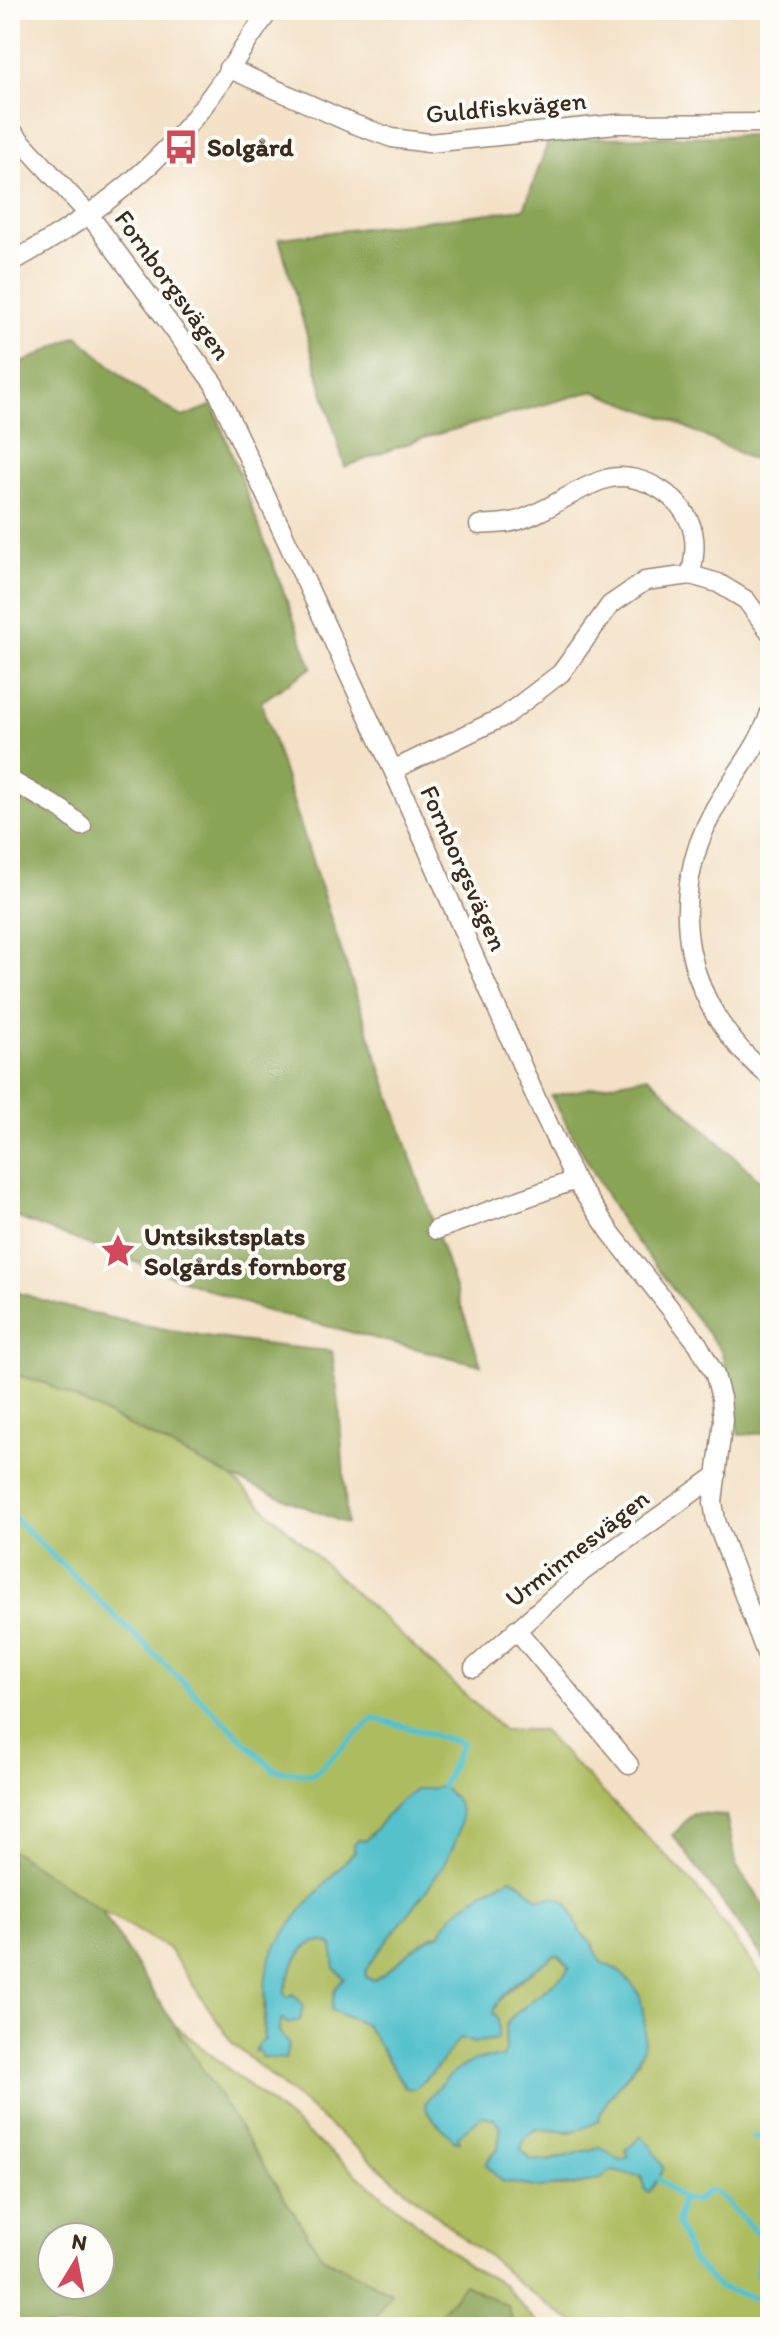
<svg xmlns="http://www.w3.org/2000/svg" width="780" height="2337" font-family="Itim,sans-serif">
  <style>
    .green { fill: #adbc5f; stroke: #74733e; stroke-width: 2; fill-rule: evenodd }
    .forest { fill: #8aa456; stroke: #62673a; stroke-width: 2; fill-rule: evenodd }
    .water { fill: #54c1cc; stroke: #487675; stroke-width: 2 }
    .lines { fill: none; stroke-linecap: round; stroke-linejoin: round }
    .stream { stroke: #54c1cc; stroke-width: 6 }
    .street-casing { stroke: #978572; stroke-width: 21 }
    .street { stroke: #fff; stroke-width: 18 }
    .labels { text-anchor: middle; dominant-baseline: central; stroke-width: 8; stroke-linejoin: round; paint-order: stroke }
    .street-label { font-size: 26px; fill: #3b2a1e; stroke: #fdfcf7 }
    .poi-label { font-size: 26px; font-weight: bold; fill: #3b2a1e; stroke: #fdfcf7; text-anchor: start }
  </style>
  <rect width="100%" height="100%" fill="#fdfcf7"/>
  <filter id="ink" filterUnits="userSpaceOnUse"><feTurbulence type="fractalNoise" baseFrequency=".0125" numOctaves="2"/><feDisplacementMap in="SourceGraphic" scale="16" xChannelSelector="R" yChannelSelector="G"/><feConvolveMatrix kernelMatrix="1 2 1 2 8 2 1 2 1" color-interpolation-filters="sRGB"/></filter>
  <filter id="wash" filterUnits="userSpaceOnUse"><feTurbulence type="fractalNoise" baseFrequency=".006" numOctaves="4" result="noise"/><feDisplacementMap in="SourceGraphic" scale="32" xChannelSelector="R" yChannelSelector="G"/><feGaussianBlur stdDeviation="1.8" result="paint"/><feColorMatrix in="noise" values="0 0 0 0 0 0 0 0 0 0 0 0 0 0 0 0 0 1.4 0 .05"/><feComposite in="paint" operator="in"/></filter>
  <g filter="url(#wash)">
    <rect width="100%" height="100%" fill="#f3e0c5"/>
    <path class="green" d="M 10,1373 L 45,1383 L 231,1477 L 503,1730 L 541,1730 L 693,1883 L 770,1987 L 770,2327 L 580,2327 L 520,2285 L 491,2258 L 468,2242 L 233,2044 L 168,1948 L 101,1910 L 10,1849 ZM 378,1827 L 418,1901 L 371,1960 L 365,1972 L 367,1978 L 373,1980 L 390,1971 L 414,1948 L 432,1936 L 441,1934 L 471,1901 L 511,1878 L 522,1884 L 538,1900 L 546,1898 L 568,1903 L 580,1932 L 592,1943 L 602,1964 L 639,2060 L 602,2107 L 598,2121 L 571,2132 L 536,2129 L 525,2138 L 521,2149 L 530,2160 L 548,2161 L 600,2147 L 620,2160 L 629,2157 L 626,2150 L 636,2143 L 645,2190 L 641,2176 C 633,2173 619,2168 610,2171 C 601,2174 595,2181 582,2184 C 555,2190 529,2186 501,2181 L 488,2160 L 498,2149 L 501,2126 L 494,2118 L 482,2115 L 458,2136 L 459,2141 L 454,2140 L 428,2113 L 425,2104 C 441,2079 471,2053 502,2059 L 506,2051 L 505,2027 L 512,2017 L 566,1973 L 570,1967 L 560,1956 L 555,1954 L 522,1979 L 495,2003 L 493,2013 L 460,2038 L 432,2073 L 405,2088 L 366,2025 L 331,2010 L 344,1978 L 335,1968 L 333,1945 C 302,1930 290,1971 284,1993 L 287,1997 L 278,2030 L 289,2044 L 261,2052 L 265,2041 L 263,2034 L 265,1992 L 355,1851 L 353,1846 L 358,1840 L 365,1841 Z
      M 10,1890 L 469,2266 L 503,2284 L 540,2327 L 10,2327 ZM 52,2237 L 100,2237 L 100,2285 L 52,2285 Z"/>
    <path class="forest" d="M 770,135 L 770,472 L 763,465 L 671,420 L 593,391 L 420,439 L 345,467 L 279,238 L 524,209 L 549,139 Z
      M 77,336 L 137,389 L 183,417 L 213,405 L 312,667 L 261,702 L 337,938 L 481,1365 L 263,1310 L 10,1215 L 10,369 Z
      M 648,1076 L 770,1190 L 770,1433 L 739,1435 L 722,1352 L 622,1223 L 551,1096 Z
      M 10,1290 C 113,1324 223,1342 332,1351 L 339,1404 L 347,1524 L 231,1477 L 45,1383 L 10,1373 Z
      M 693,1813 L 726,1815 L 737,1867 L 770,1913 L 770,1967 L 673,1835 Z
      M 10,1849 L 101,1910 L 322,2257 L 391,2292 L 369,2327 L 10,2327 ZM 100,2237 L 100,2285 L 52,2285 L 52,2237 Z
      M 464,2284 L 508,2306 L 514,2327 L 437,2327 L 436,2319 Z"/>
    <path class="water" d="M 442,1787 C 446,1791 453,1796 456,1800 C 483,1845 384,1934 365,1972 L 367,1978 L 374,1980 C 397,1967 415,1941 441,1934 C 446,1912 490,1887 511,1878 L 522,1884 L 538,1899 L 556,1897 L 568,1903 L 580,1932 L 592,1943 L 602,1964 C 616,1967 622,1974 632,1984 C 640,1992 641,2000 643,2011 C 655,2070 613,2074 598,2121 C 577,2134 560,2131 536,2129 L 525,2138 L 521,2149 L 531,2160 L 548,2161 L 600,2147 L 620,2160 L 629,2157 L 626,2150 L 641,2137 L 651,2145 L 664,2169 L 649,2192 L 645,2190 L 641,2176 L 611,2171 L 599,2179 L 581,2184 L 540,2188 L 501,2181 L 487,2166 L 488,2160 L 498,2149 L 501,2126 L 494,2118 L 482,2116 L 458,2136 L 460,2141 L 454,2140 L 428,2113 L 425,2104 C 441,2078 470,2054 502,2058 L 506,2051 L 505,2027 L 512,2017 L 566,1973 L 570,1967 L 560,1956 L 555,1955 C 537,1968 498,1991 493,2013 L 498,2019 L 498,2039 L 473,2043 L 460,2038 L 432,2073 L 414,2089 L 406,2088 L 366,2025 L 331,2010 L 335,1989 L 344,1978 L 335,1968 L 332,1945 C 302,1930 290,1971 284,1993 L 287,1997 L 293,1994 L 303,2005 L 300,2020 L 288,2024 L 282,2019 L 278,2030 L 289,2044 L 285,2059 L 261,2057 L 261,2052 L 255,2051 L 260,2041 L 265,2040 L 263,2034 C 269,2010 261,1983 270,1959 C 285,1923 328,1881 355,1851 L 353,1846 L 358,1840 L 365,1841 L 398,1803 L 415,1790 Z"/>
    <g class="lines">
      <path class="stream" d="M 10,1514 L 274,1770 L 313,1775 L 374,1718 L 462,1743 L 442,1787
        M 753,2138 L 770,2133
        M 659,2179 L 681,2198 L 677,2223 L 691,2258 L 718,2287 L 770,2302
        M 681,2198 L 696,2202 L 709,2190 L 717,2193 L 761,2237 L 757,2275 L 770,2277
        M 761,2237 L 770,2226"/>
    </g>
  </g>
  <g filter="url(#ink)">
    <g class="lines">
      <g class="street-casing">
        <path id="street" d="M 228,68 L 351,123 L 392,138 L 429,143 L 616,124 L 770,123
          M 10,129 L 90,216 L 214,384 L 393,770 L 536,1098 L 575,1180 L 611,1233 L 698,1344 L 715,1375 L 721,1398 L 723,1420 L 713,1502 L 716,1521 L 770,1664
          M 10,263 C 77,226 138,184 188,125 C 219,90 242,47 270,10
          M 479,525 C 491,524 505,524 516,521 C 548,512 575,488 606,479 C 642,469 690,500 694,538 C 696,550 693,563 691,575
          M 770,712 C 759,748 733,776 715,808 C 662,903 686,1010 770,1077
          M 393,770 L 505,716 L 561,673 L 610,605 L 645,581 L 691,575 L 718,583 L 746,600 L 770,632
          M 10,780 L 61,809 L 82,826
          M 436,1230 L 575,1180
          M 516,1629 L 629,1765
          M 474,1668 L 582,1572 L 717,1475"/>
      </g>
      <use href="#street" class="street"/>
    </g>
  </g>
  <defs>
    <g id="bus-bare" transform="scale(2.76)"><path d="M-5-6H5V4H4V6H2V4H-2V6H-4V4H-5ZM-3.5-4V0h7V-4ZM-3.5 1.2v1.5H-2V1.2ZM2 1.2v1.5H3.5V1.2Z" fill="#d1495b" stroke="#fdfcf7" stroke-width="2.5" paint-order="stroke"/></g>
    <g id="sight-bare" transform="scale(2.76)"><path d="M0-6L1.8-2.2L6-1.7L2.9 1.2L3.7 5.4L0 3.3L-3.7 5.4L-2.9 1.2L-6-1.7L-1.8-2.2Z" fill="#d1495b" stroke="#fdfcf7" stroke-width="2.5" paint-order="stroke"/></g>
  </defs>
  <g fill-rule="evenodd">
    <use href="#bus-bare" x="181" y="147"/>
    <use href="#sight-bare" x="118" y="1251"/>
  </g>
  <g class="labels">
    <g class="street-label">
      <text transform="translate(506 107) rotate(-5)">Guldfiskvägen</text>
      <text transform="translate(173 285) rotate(54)">Fornborgsvägen</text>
      <text transform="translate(464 868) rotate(66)">Fornborgsvägen</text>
      <text transform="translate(577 1548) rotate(-38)">Urminnesvägen</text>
    </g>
    <g class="poi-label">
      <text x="207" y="147">Solgård</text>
      <text x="144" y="1236">Untsikstsplats<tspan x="144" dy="30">Solgårds fornborg</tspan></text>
    </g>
  </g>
  <rect width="780" height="2337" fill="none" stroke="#fdfcf7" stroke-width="40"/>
  <g transform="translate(76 2261) rotate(10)"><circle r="38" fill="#fdfcf7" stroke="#afa8a0" stroke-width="2"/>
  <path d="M0-6L14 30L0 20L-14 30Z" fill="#d1495b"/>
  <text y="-12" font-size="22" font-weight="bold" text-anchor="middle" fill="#3b2a1e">N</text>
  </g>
</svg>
